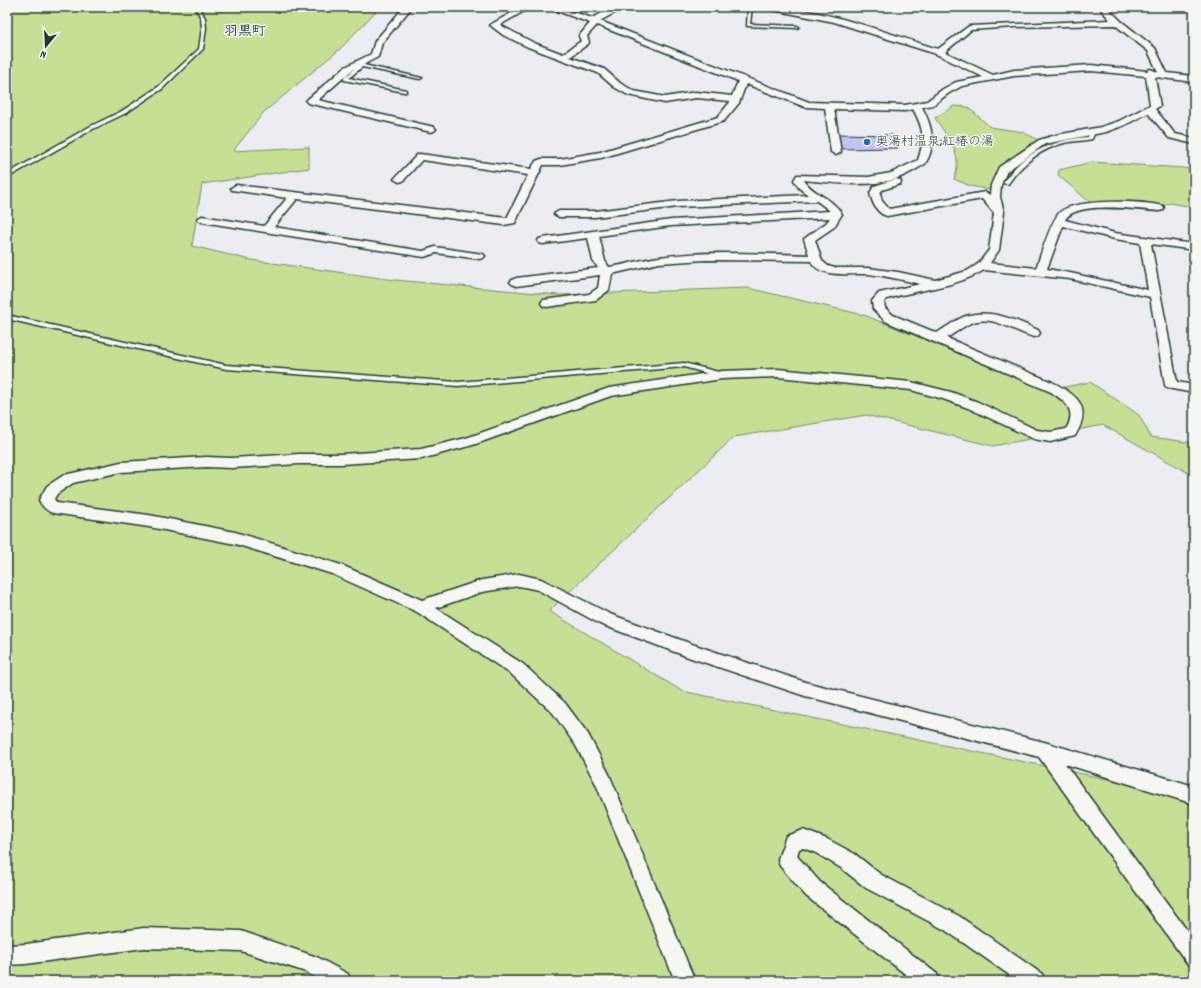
<svg xmlns="http://www.w3.org/2000/svg" width="1201" height="988" font-family="Dekko,'Klee One',sans-serif">
  <style>
    .green { fill: #c7df95; stroke: #738e64 }
    .building { fill: #c5c2f5; stroke: #1f3d34 }
    .lines { fill: none; stroke-linecap: round; stroke-linejoin: round }
    .service-casing { stroke: #1f3d34; stroke-width: 3 }
    .minor-casing { stroke: #1f3d34; stroke-width: 3 }
    .service { fill: #f6f6f2; fill-rule: evenodd }
    .minor { fill: #f6f6f2; fill-rule: evenodd }
    .poi-dot { fill: #1f6fb2; stroke: #f6f6f2; stroke-width: 1.5 }
    .labels { text-anchor: middle; dominant-baseline: central; stroke-width: 3; stroke-linejoin: round; paint-order: stroke }
    .far-poi-label { font-size: 13px; fill: #1f3d34; stroke: #f6f6f2; text-anchor: start }
    .far-quarter-label { font-size: 14px; font-weight: bold; fill: #1f3d34; stroke: #f6f6f2 }
  </style>
  <rect width="100%" height="100%" fill="#ececf3"/>
  <filter id="ink" filterUnits="userSpaceOnUse"><feTurbulence type="fractalNoise" baseFrequency=".025" numOctaves="2"/><feDisplacementMap in="SourceGraphic" scale="8" xChannelSelector="R" yChannelSelector="G"/><feConvolveMatrix kernelMatrix="1 2 1 2 8 2 1 2 1" color-interpolation-filters="sRGB"/></filter>
  <g filter="url(#ink)">
    <path class="green" d="M 7,7 L 376,7 L 374,13 L 340,49 L 264,112 L 233,151 L 309,147 L 309,168 L 202,184 L 192,246 L 251,260 L 395,280 L 558,295 L 747,288 L 864,315 L 1049,390 L 1090,382 L 1139,415 L 1151,437 L 1194,443 L 1194,476 L 1103,425 L 993,446 L 866,415 L 734,437 L 549,611 L 682,691 L 1194,797 L 1194,981 L 7,981 Z
      M 954,106 L 968,107 L 990,127 L 1023,132 L 1042,142 L 1003,169 L 996,191 L 970,186 L 954,179 C 964,155 948,138 935,118 Z
      M 1092,162 L 1183,168 L 1194,170 L 1194,207 L 1169,203 L 1159,208 L 1093,205 L 1058,175 L 1059,170 Z"/>
    <path class="building" d="M 837,134 L 893,135 L 898,148 L 841,149 Z"/>
    <g class="lines">
      <g class="service-casing">
        <path id="service" d="M 195,7 L 199,7 L 205,18 L 206,28 L 203,49 L 162,89 L 126,113 L 93,129 L 7,178 L 7,174 L 89,127 L 122,111 L 158,87 L 199,49 L 202,28 L 201,18 Z
          M 748,7 L 752,7 L 750,24 L 797,26 L 799,27 L 797,28 L 747,26 Z
          M 366,59 L 370,60 L 364,65 L 422,78 L 420,79 L 362,67 L 349,78 L 406,90 L 406,92 L 404,92 L 344,80 L 344,78 Z
          M 1091,131 L 1095,132 L 1092,139 C 1083,141 1073,141 1064,143 C 1041,149 1021,164 1008,184 L 1003,183 C 1022,152 1054,140 1088,137 Z
          M 7,315 L 226,365 L 458,382 L 684,363 L 722,373 L 723,375 L 720,377 L 684,367 L 458,386 L 226,369 L 7,319 Z"/>
      </g>
      <g class="minor-casing">
        <path id="minor" d="M 404,7 L 412,7 L 382,43 L 378,57 L 351,71 L 318,100 L 434,127 L 436,129 L 434,131 L 431,132 L 308,103 L 306,101 L 308,99 L 345,67 L 371,54 L 375,41 Z
          M 518,7 L 526,7 L 526,10 L 500,25 L 534,43 L 563,54 L 581,41 L 579,36 L 590,23 L 546,7 L 558,7 L 592,18 L 615,7 L 625,7 L 600,21 L 809,102 L 905,105 L 927,101 L 943,89 L 956,82 L 983,77 L 936,54 L 834,22 L 768,9 L 764,7 C 822,7 883,32 938,49 L 969,26 L 1110,20 L 1099,7 L 1107,7 L 1121,21 L 1155,48 L 1167,73 L 1194,76 L 1194,82 L 1155,77 L 1160,106 L 1155,109 L 1175,134 L 1194,138 L 1194,144 L 1169,138 L 1148,113 L 1125,125 L 1106,132 L 1045,144 L 1007,171 L 1001,185 L 1000,197 L 1004,212 L 999,250 L 990,263 L 1036,268 C 1041,255 1051,220 1060,212 C 1076,198 1143,201 1163,206 L 1164,208 L 1163,210 L 1159,211 C 1139,210 1076,200 1065,220 L 1115,233 L 1194,244 L 1194,250 L 1151,244 L 1177,382 L 1194,385 L 1194,393 L 1167,388 L 1165,385 L 1150,297 L 1070,279 L 984,270 C 955,288 919,289 887,299 L 884,302 L 885,308 L 893,315 L 937,333 C 945,328 954,321 963,317 C 989,307 1015,320 1038,330 L 1040,333 L 1038,336 L 1034,337 C 1014,332 993,314 971,323 C 962,327 955,333 947,338 L 1052,382 C 1079,396 1092,407 1075,436 L 1050,442 L 1034,439 L 968,408 L 943,399 L 911,390 L 778,377 L 722,379 L 611,396 L 473,445 L 421,459 L 341,464 L 299,464 L 232,468 L 206,467 L 121,472 L 73,483 L 57,494 L 54,499 L 57,503 L 149,515 L 235,532 L 341,565 L 422,600 L 482,580 L 519,574 L 541,579 L 610,614 L 692,644 L 805,682 L 1044,742 L 1194,786 L 1194,804 L 1065,764 L 1194,940 L 1194,966 L 1187,963 L 1039,757 L 805,696 L 691,658 L 600,624 L 538,590 L 519,586 L 482,592 L 436,608 L 523,664 L 565,703 L 588,734 L 609,774 L 695,981 L 675,981 L 596,784 L 576,746 L 553,713 L 511,674 L 417,612 L 332,574 L 235,544 L 149,527 L 53,513 C 46,511 42,506 39,500 L 47,486 L 64,475 L 121,462 L 206,457 L 232,458 L 299,454 L 341,454 L 421,449 L 466,438 L 609,388 L 722,371 L 778,369 L 911,382 L 951,392 L 978,402 L 1037,430 L 1050,432 L 1066,429 C 1077,411 1066,402 1051,392 L 885,321 L 873,309 L 872,301 L 879,293 L 920,284 C 903,280 886,276 868,274 C 852,273 819,279 811,261 L 705,260 L 659,263 L 612,274 L 609,290 L 596,300 L 547,307 L 543,306 L 541,303 L 543,300 L 589,294 L 598,288 L 600,275 L 516,286 L 512,284 L 510,282 L 512,280 L 516,278 L 598,268 L 593,261 L 588,238 L 543,244 L 539,243 L 538,241 L 539,239 L 543,238 L 671,220 L 830,211 L 817,201 L 678,207 L 595,217 L 559,217 L 554,214 L 559,211 L 595,211 L 678,201 L 808,195 L 799,188 L 794,180 L 797,175 L 868,177 L 891,173 L 918,160 C 925,139 924,129 913,109 L 905,111 L 834,109 L 841,152 L 836,155 L 831,152 L 825,108 L 805,107 L 746,84 L 739,103 L 724,121 L 601,158 L 560,165 L 543,165 L 515,223 L 504,225 L 297,199 L 274,227 L 423,251 L 435,247 L 483,254 L 485,256 L 483,258 L 479,259 L 436,253 L 424,257 L 202,222 L 197,219 L 202,216 L 264,226 L 287,198 L 232,190 L 231,188 L 236,185 L 507,218 L 528,175 L 422,160 L 403,181 L 399,182 L 394,179 L 417,155 L 420,154 L 531,169 L 536,161 L 541,159 L 560,159 L 600,152 L 718,117 L 730,102 L 730,101 L 696,98 L 665,103 L 628,95 L 614,87 L 598,73 L 528,47 L 503,35 L 490,25 L 518,9 ZM 597,25 L 738,81 L 732,96 L 696,92 L 665,97 L 634,91 L 620,83 L 604,69 L 570,57 L 588,44 L 589,42 L 587,36 ZM 1115,25 L 1148,51 L 1158,72 L 1150,69 L 1147,71 L 1091,65 L 1014,70 L 993,75 L 945,52 L 971,30 L 1013,27 ZM 1091,71 L 1146,76 L 1150,105 L 1119,121 L 1101,127 L 1056,135 L 1039,140 L 999,167 L 991,185 L 990,195 L 985,192 L 889,209 L 882,201 L 880,193 L 882,190 L 900,184 L 901,182 L 900,180 L 896,179 L 874,186 L 870,193 C 872,202 877,214 887,216 L 982,199 L 994,213 L 989,250 L 978,264 L 967,271 L 935,280 L 898,272 L 868,268 L 835,268 L 828,266 L 822,261 L 815,240 L 834,227 L 842,214 C 832,197 813,195 804,180 C 831,183 872,188 898,178 C 907,175 916,169 925,164 C 937,145 932,126 922,107 L 933,105 L 949,93 L 962,86 L 1014,76 ZM 830,218 L 826,223 L 804,239 L 809,255 C 760,254 708,250 659,257 C 642,259 626,265 609,267 L 605,261 L 599,236 L 671,226 ZM 1063,226 L 1115,239 L 1140,243 L 1148,290 L 1070,273 L 1047,269 Z
          M 803,830 L 827,839 L 855,854 L 880,874 L 959,916 L 1042,974 L 1045,981 L 1018,981 L 945,930 L 866,888 L 841,868 L 816,853 L 803,848 L 799,849 L 797,856 L 820,882 L 937,974 L 940,981 L 914,981 L 806,896 L 780,866 L 778,859 L 786,836 Z
          M 144,928 L 241,931 L 317,957 L 348,974 L 351,981 L 321,981 L 306,972 L 241,951 L 144,948 L 26,964 L 7,965 L 7,945 L 26,944 Z"/>
      </g>
      <use href="#service" class="service"/>
      <use href="#minor" class="minor"/>
    </g>
  </g>
  <circle class="poi-dot" cx="867" cy="142" r="4"/>
  <g class="labels">
    <g class="far-poi-label">
      <text x="875" y="142">奥湯村温泉;紅椿の湯</text>
    </g>
    <g class="far-quarter-label">
      <text x="245" y="32">羽黒町</text>
    </g>
  </g>
  <rect width="1201" height="988" fill="none" stroke="#f6f6f2" stroke-width="24"/>
  <rect x="12" y="12" width="1177" height="964" fill="none" stroke="#1f3d34" stroke-width="1.5" filter="url(#ink)"/>
  <g transform="translate(46 46) rotate(198)" stroke="#f6f6f2" stroke-width="3" paint-order="stroke">
  <path d="M0-3L7 15L0 10L-7 15Z" fill="#1f3d34"/>
  <text y="-6" font-size="11" font-weight="bold" text-anchor="middle" fill="#1f3d34">N</text>
  </g>
</svg>
